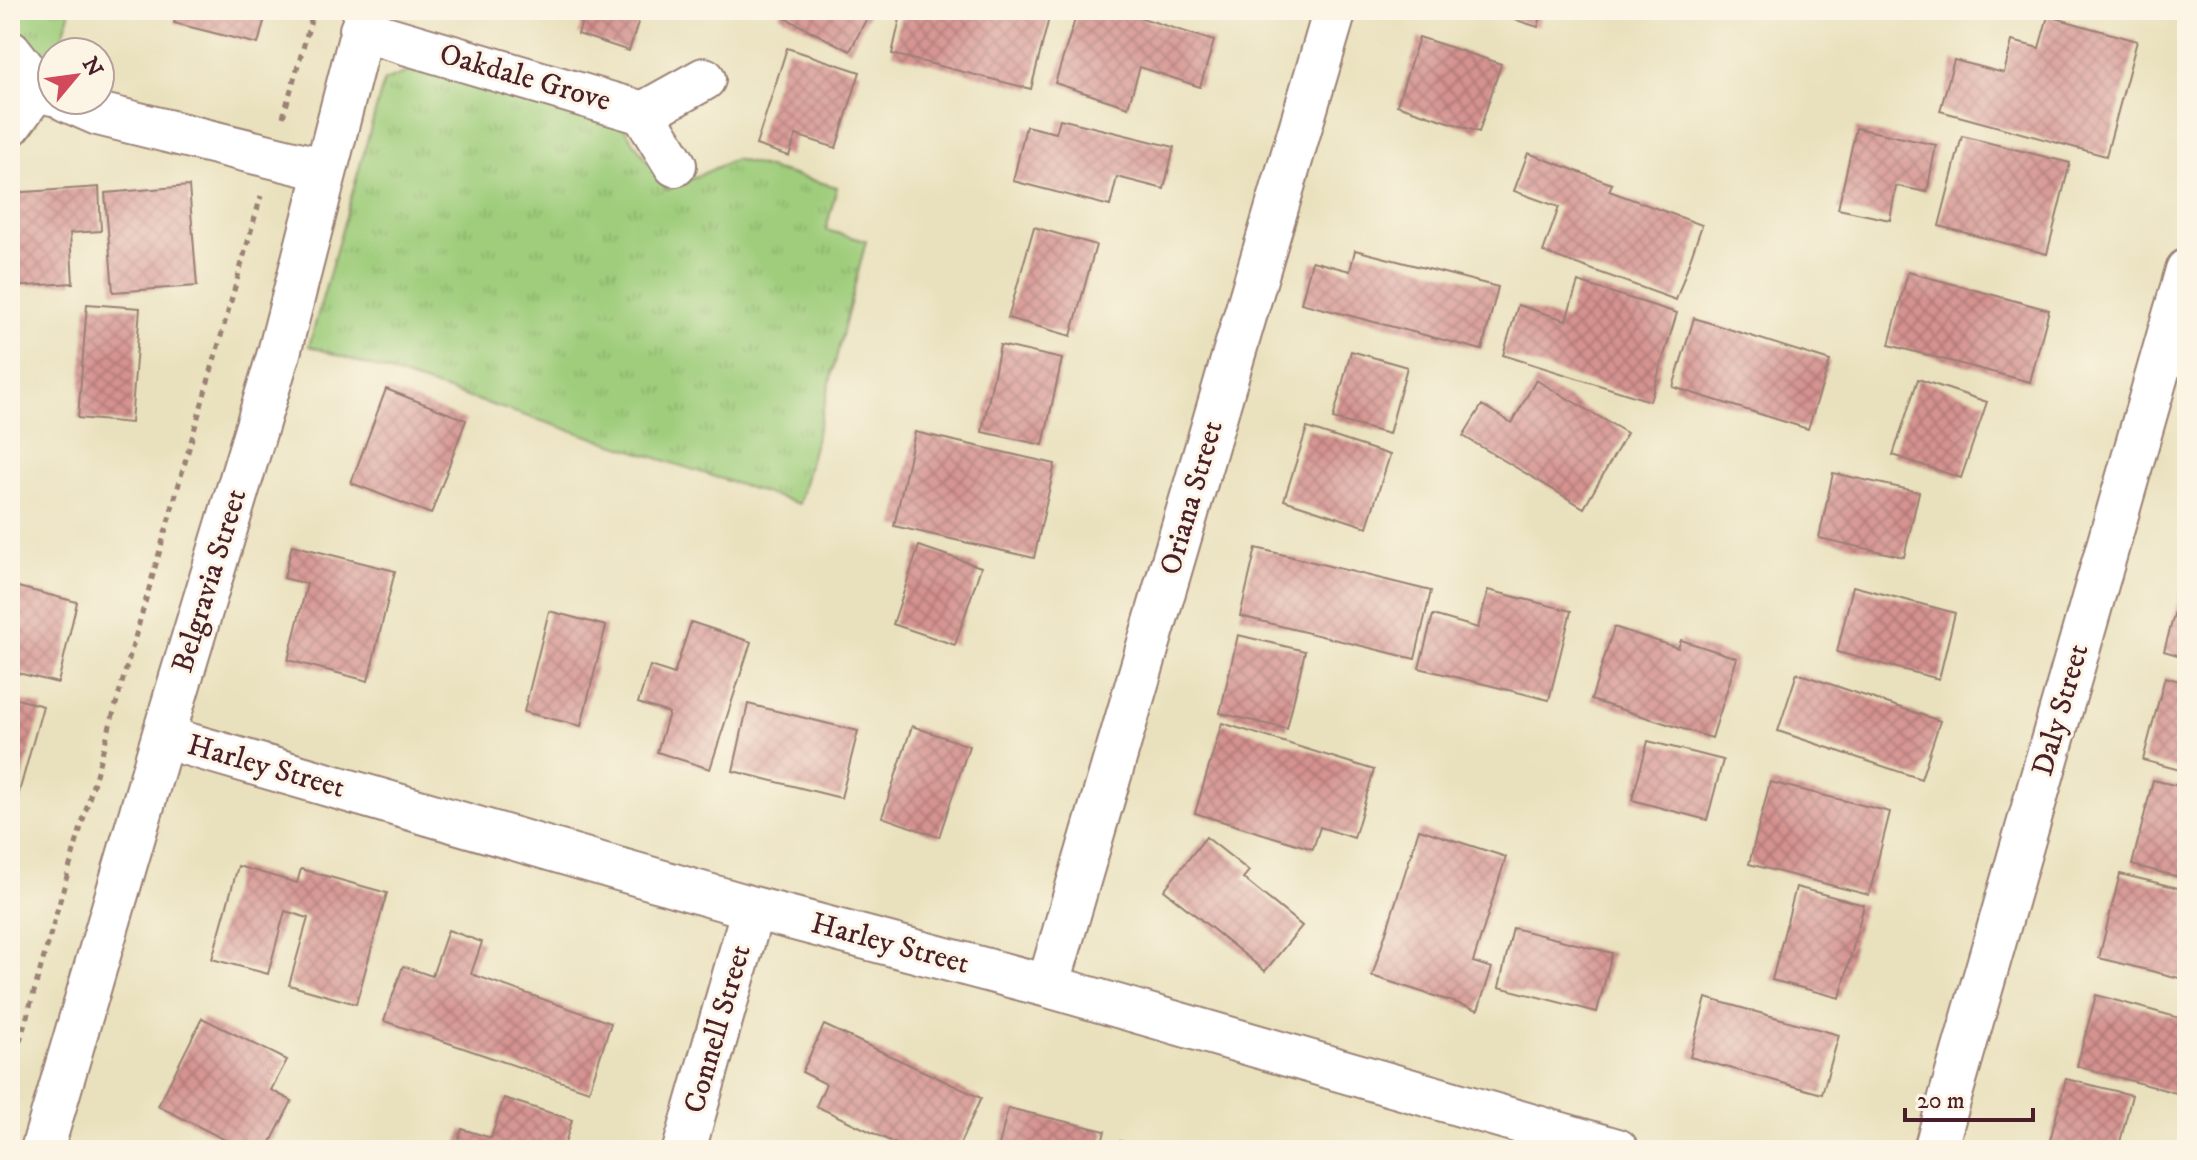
<svg xmlns="http://www.w3.org/2000/svg" width="2197" height="1160" font-family="'IM FELL DW Pica',serif">
  <style>
    .park { fill: url(#park-tufts); stroke: #747654; stroke-width: 2 }
    .building { fill: url(#building-cross-hatch) }
    .lines { fill: none; stroke-linecap: round; stroke-linejoin: round }
    .minor-casing { stroke: #9a8074; stroke-width: 46 }
    .path { stroke: #9a8074; stroke-width: 5; stroke-dasharray: 6 6; stroke-linecap: butt }
    .minor { stroke: #fff; stroke-width: 42 }
    .labels { text-anchor: middle; dominant-baseline: central; stroke-width: 6; stroke-linejoin: round; paint-order: stroke }
    .street-label { font-size: 30px; fill: #4a1f2b; stroke: #fcf5e5 }
  </style>
  <defs>
    <pattern id="park-tufts" width="24" height="20" patternUnits="userSpaceOnUse" patternTransform="scale(2)"><rect width="24" height="20" fill="#9fcd7c"/><path d="M3 7l-1-3M5 7V3M7 7l1-3M15 17l-1-3M17 17v-4M19 17l1-3" fill="none" stroke="#8ab06b"/></pattern>
    <pattern id="building-cross-hatch" width="8" height="8" patternUnits="userSpaceOnUse" patternTransform="scale(2)"><rect width="8" height="8" fill="#d59390"/><path d="M0 0l8 8M0 8l8-8" fill="none" stroke="#af7776"/></pattern>
  </defs>
  <rect width="100%" height="100%" fill="#fcf5e5"/>
  <filter id="ink" filterUnits="userSpaceOnUse"><feTurbulence type="fractalNoise" baseFrequency=".0125" numOctaves="2"/><feDisplacementMap in="SourceGraphic" scale="16" xChannelSelector="R" yChannelSelector="G"/><feConvolveMatrix kernelMatrix="1 2 1 2 8 2 1 2 1" color-interpolation-filters="sRGB"/></filter>
  <filter id="wash" filterUnits="userSpaceOnUse"><feTurbulence type="fractalNoise" baseFrequency=".006" numOctaves="4" result="noise"/><feDisplacementMap in="SourceGraphic" scale="32" xChannelSelector="R" yChannelSelector="G"/><feGaussianBlur stdDeviation="1.8" result="paint"/><feColorMatrix in="noise" values="0 0 0 0 0 0 0 0 0 0 0 0 0 0 0 0 0 1.4 0 .05"/><feComposite in="paint" operator="in"/></filter>
  <g filter="url(#wash)">
    <rect width="100%" height="100%" fill="#e9e1bd"/>
    <path class="park" d="M 10,10 L 70,10 L 59,52 L 52,52 L 52,79 L 10,51 Z
      M 425,65 L 623,126 L 667,190 L 735,159 L 837,187 L 826,230 L 866,241 L 799,504 L 309,346 L 384,81 Z"/>
    <g id="blocks">
      <path class="building" d="M 177,10 L 267,10 L 258,44 L 174,23 Z
        M 586,10 L 642,10 L 629,51 L 578,34 Z
        M 781,10 L 871,10 L 850,51 L 779,15 Z
        M 902,10 L 1051,10 L 1031,89 L 892,54 Z
        M 1078,10 L 1117,10 L 1214,41 L 1200,87 L 1140,67 L 1128,107 L 1055,83 Z
        M 1485,10 L 1543,10 L 1538,27 Z
        M 2048,16 L 2137,41 L 2106,156 L 1940,111 L 1954,60 L 2004,73 L 2012,41 L 2039,48 Z
        M 1419,37 L 1501,64 L 1479,132 L 1397,105 Z
        M 787,48 L 860,72 L 836,148 L 796,135 L 789,156 L 756,145 Z
        M 1060,119 L 1174,147 L 1164,189 L 1117,177 L 1110,206 L 1013,181 L 1026,126 L 1056,133 Z
        M 1856,128 L 1936,145 L 1927,192 L 1896,186 L 1890,220 L 1838,209 Z
        M 1962,136 L 2070,163 L 2047,254 L 1939,226 Z
        M 1528,153 L 1612,184 L 1609,191 L 1702,225 L 1676,300 L 1543,252 L 1559,207 L 1514,191 Z
        M 189,186 L 197,286 L 113,292 L 105,193 Z
        M 99,187 L 101,231 L 70,233 L 73,283 L 10,287 L 10,193 Z
        M 1034,227 L 1096,245 L 1071,336 L 1008,318 Z
        M 1355,250 L 1498,287 L 1482,350 L 1301,303 L 1312,261 L 1350,271 Z
        M 1908,272 L 2049,310 L 2030,382 L 1889,345 Z
        M 1578,282 L 1677,313 L 1650,401 L 1503,355 L 1518,305 L 1566,320 Z
        M 87,304 L 140,308 L 131,423 L 78,418 Z
        M 1694,318 L 1830,361 L 1808,429 L 1673,387 Z
        M 1000,345 L 1062,359 L 1043,445 L 982,432 Z
        M 1351,351 L 1407,367 L 1389,434 L 1333,419 Z
        M 1918,379 L 1987,402 L 1961,478 L 1893,455 Z
        M 1536,380 L 1627,433 L 1584,508 L 1463,436 L 1482,405 L 1512,423 Z
        M 386,389 L 466,420 L 431,514 L 351,483 Z
        M 1307,428 L 1390,455 L 1367,527 L 1284,500 Z
        M 915,432 L 1055,464 L 1034,558 L 894,526 Z
        M 1833,473 L 1919,492 L 1904,557 L 1819,538 Z
        M 292,545 L 395,571 L 368,681 L 288,660 L 307,584 L 284,578 Z
        M 919,546 L 981,567 L 955,645 L 893,624 Z
        M 1256,548 L 1431,591 L 1415,659 L 1240,616 Z
        M 2186,571 L 2187,571 L 2187,658 L 2164,651 Z
        M 10,585 L 77,602 L 58,683 L 10,671 Z
        M 1853,586 L 1955,613 L 1939,679 L 1837,652 Z
        M 1488,590 L 1571,611 L 1549,700 L 1419,668 L 1433,615 L 1478,628 Z
        M 549,611 L 606,626 L 581,726 L 524,712 Z
        M 691,622 L 751,642 L 710,769 L 657,752 L 669,713 L 638,703 L 650,666 L 674,674 Z
        M 1614,627 L 1678,648 L 1681,640 L 1737,658 L 1712,738 L 1591,700 Z
        M 1238,635 L 1305,651 L 1287,729 L 1220,713 Z
        M 1797,673 L 1940,721 L 1921,779 L 1778,731 Z
        M 2165,677 L 2187,683 L 2187,772 L 2143,760 Z
        M 10,697 L 43,706 L 11,821 L 10,821 Z
        M 748,704 L 858,731 L 841,798 L 733,771 Z
        M 1222,723 L 1374,770 L 1354,838 L 1320,827 L 1313,849 L 1195,813 Z
        M 912,726 L 969,746 L 939,837 L 882,817 Z
        M 1648,741 L 1723,760 L 1707,820 L 1632,800 Z
        M 2153,780 L 2187,788 L 2187,879 L 2132,865 Z
        M 1770,782 L 1890,812 L 1869,895 L 1749,864 Z
        M 1419,829 L 1506,857 L 1473,962 L 1492,968 L 1478,1010 L 1372,976 Z
        M 1206,837 L 1249,871 L 1243,878 L 1302,926 L 1265,971 L 1164,890 Z
        M 238,866 L 297,883 L 301,869 L 387,893 L 356,1004 L 289,985 L 308,918 L 285,911 L 268,974 L 212,959 Z
        M 2120,874 L 2187,890 L 2187,980 L 2099,958 Z
        M 1796,887 L 1864,905 L 1840,998 L 1772,980 Z
        M 1513,928 L 1612,953 L 1597,1012 L 1499,987 Z
        M 448,930 L 482,942 L 471,974 L 611,1023 L 589,1091 L 384,1021 L 403,966 L 432,976 Z
        M 2096,995 L 2187,1020 L 2187,1096 L 2077,1066 Z
        M 1706,998 L 1839,1035 L 1822,1094 L 1690,1057 Z
        M 202,1018 L 287,1060 L 271,1090 L 292,1101 L 267,1150 L 245,1150 L 158,1106 Z
        M 824,1025 L 981,1098 L 957,1150 L 909,1150 L 816,1106 L 826,1084 L 802,1072 Z
        M 2066,1079 L 2132,1095 L 2118,1150 L 2074,1150 L 2049,1144 Z
        M 504,1098 L 572,1120 L 563,1150 L 455,1150 L 462,1129 L 491,1138 Z
        M 1008,1108 L 1105,1131 L 1100,1150 L 998,1150 Z
        M 1120,1141 L 1147,1149 L 1147,1150 L 1117,1150 Z"/>
    </g>
  </g>
  <g filter="url(#ink)">
    <use href="#blocks" fill-opacity="0" stroke="#9a8074" stroke-width="2"/>
    <g class="lines">
      <g class="minor-casing">
        <path id="minor" d="M 361,30 L 643,113 L 704,79
          M 10,51 L 38,87 L 52,94
          M 66,100 L 98,114 L 326,170
          M 643,113 L 675,165
          M 10,125 L 38,87
          M 163,737 L 753,908 L 1048,986 L 1617,1150
          M 1048,986 L 1335,10
          M 42,1150 L 163,737 L 279,353 L 367,10
          M 684,1150 L 753,908
          M 1935,1150 L 2187,270"/>
      </g>
      <path class="path" d="M 283,117 L 314,10
        M 10,1076 L 261,196"/>
      <use href="#minor" class="minor"/>
    </g>
  </g>
  <g class="labels">
    <g class="street-label">
      <text transform="translate(525 78) rotate(16)">Oakdale Grove</text>
      <text transform="translate(1192 498) rotate(-74)">Oriana Street</text>
      <text transform="translate(210 581) rotate(-73)">Belgravia Street</text>
      <text transform="translate(2061 710) rotate(-74)">Daly Street</text>
      <text transform="translate(266 767) rotate(16)">Harley Street</text>
      <text transform="translate(890 944) rotate(15)">Harley Street</text>
      <text transform="translate(718 1029) rotate(-74)">Connell Street</text>
    </g>
  </g>
  <rect width="2197" height="1160" fill="none" stroke="#fcf5e5" stroke-width="40"/>
  <g transform="translate(76 76) rotate(61)"><circle r="38" fill="#fcf5e5" stroke="#b59f9b" stroke-width="2"/>
  <path d="M0-6L14 30L0 20L-14 30Z" fill="#d1495b"/>
  <text y="-12" font-size="22" font-weight="bold" text-anchor="middle" fill="#4a1f2b">N</text>
  </g>
  <path d="M1905 1108v12h128v-12" fill="none" stroke="#4a1f2b" stroke-width="4"/>
  <text x="1917" y="1108" font-size="24" fill="#4a1f2b" stroke="#fcf5e5" stroke-width="6" paint-order="stroke">20 m</text>
</svg>
